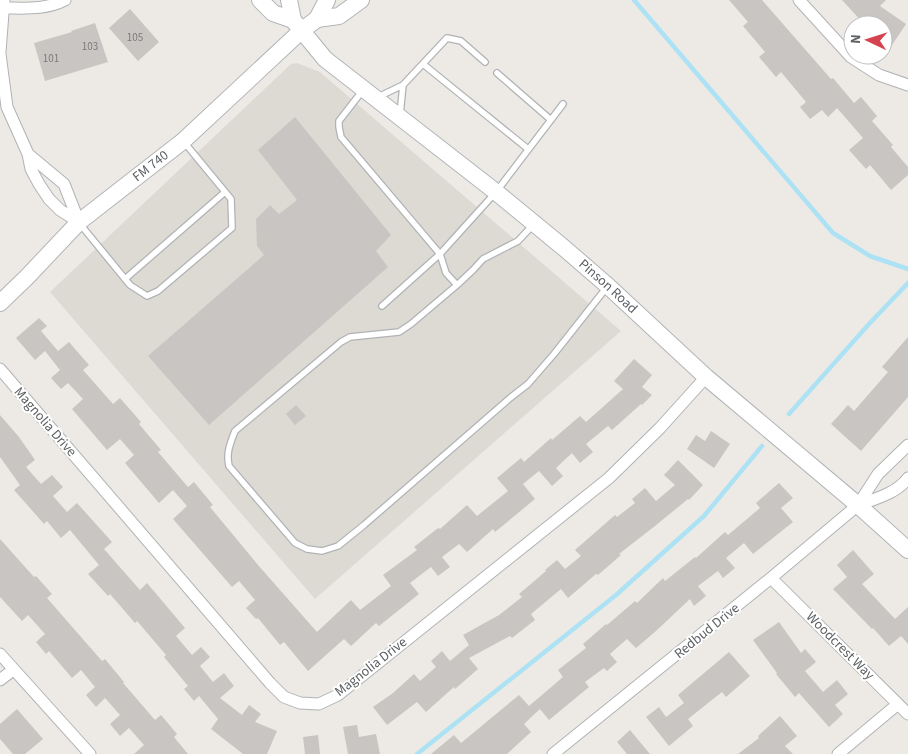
<svg xmlns="http://www.w3.org/2000/svg" width="908" height="754" font-family="'Source Sans 3',sans-serif">
  <style>
    .education { fill: #dddad3 }
    .lines { fill: none; stroke-linecap: round; stroke-linejoin: round }
    .stream { stroke: #ade2f5; stroke-width: 4.5 }
    .building { fill: #c9c5c2 }
    .lane-casing { stroke: #b0b3b6; stroke-width: 8 }
    .street-casing { stroke: #b0b3b6; stroke-width: 13 }
    .secondary-casing { stroke: #b1b5b8; stroke-width: 18 }
    .lane { stroke: #fff; stroke-width: 5.5 }
    .street { stroke: #fff; stroke-width: 11 }
    .secondary { stroke: #fff; stroke-width: 16 }
    .labels { text-anchor: middle; dominant-baseline: central; stroke-width: 4; stroke-linejoin: round; paint-order: stroke }
    .number-label { font-size: 11px; fill: #787a7c }
    .street-label { font-size: 14px; fill: #5d6164; stroke: #fff }
  </style>
  <rect width="100%" height="100%" fill="#edeae5"/>
  <path class="education" d="M 297,63 L 320,72 L 621,331 L 315,599 L 50,292 L 291,64 Z"/>
  <g class="lines">
    <path class="stream" d="M 634,0 L 833,233 L 870,256 L 908,269
      M 789,414 L 869,324 L 908,283
      M 417,754 L 616,595 L 704,516 L 762,446"/>
  </g>
  <path class="building" d="M 729,0 L 762,0 L 831,79 L 833,78 L 854,103 L 861,97 L 877,116 L 872,121 L 893,145 L 891,147 L 908,167 L 908,175 L 891,190 L 870,165 L 866,169 L 849,150 L 863,138 L 837,108 L 828,117 L 822,110 L 810,119 L 800,107 L 806,102 L 781,72 L 776,77 L 759,57 L 765,52 L 743,26 L 748,22 Z
    M 842,0 L 886,0 L 880,6 L 906,24 L 892,45 L 883,39 L 883,25 L 865,25 Z
    M 130,9 L 159,42 L 138,61 L 109,28 Z
    M 95,23 L 108,62 L 45,81 L 34,43 L 72,32 L 71,31 Z
    M 295,117 L 391,235 L 376,251 L 388,267 L 209,425 L 148,356 L 264,255 L 257,246 L 256,219 L 270,205 L 279,214 L 297,200 L 258,150 Z
    M 39,318 L 47,326 L 41,331 L 58,351 L 69,342 L 89,365 L 83,370 L 113,404 L 120,398 L 141,422 L 139,424 L 161,450 L 158,452 L 188,487 L 194,482 L 213,505 L 210,507 L 258,565 L 317,632 L 351,600 L 360,610 L 391,586 L 383,575 L 417,550 L 414,547 L 438,528 L 440,529 L 467,505 L 477,516 L 508,491 L 497,478 L 521,458 L 524,462 L 551,438 L 552,440 L 580,416 L 586,422 L 623,389 L 614,381 L 634,359 L 652,375 L 642,387 L 652,395 L 642,405 L 641,404 L 612,430 L 608,426 L 586,444 L 593,452 L 580,463 L 572,453 L 556,468 L 563,476 L 552,486 L 539,471 L 523,484 L 535,499 L 495,532 L 493,529 L 467,552 L 459,544 L 442,557 L 450,567 L 438,576 L 431,567 L 410,583 L 419,594 L 379,626 L 376,623 L 351,646 L 344,639 L 308,671 L 284,642 L 280,645 L 258,618 L 256,619 L 246,608 L 255,600 L 239,581 L 232,587 L 173,519 L 187,506 L 173,490 L 159,503 L 125,463 L 134,455 L 120,439 L 107,450 L 72,409 L 83,399 L 68,383 L 61,389 L 51,378 L 60,370 L 45,351 L 35,360 L 16,338 Z
    M 908,337 L 908,397 L 861,451 L 831,424 L 848,405 L 854,411 L 888,372 L 882,367 Z
    M 296,405 L 306,416 L 295,425 L 286,414 Z
    M 0,415 L 19,437 L 35,460 L 26,467 L 41,484 L 52,475 L 63,487 L 53,496 L 67,512 L 77,503 L 112,542 L 104,549 L 140,590 L 147,583 L 185,628 L 176,636 L 192,655 L 201,647 L 210,657 L 200,666 L 213,682 L 224,673 L 234,686 L 220,698 L 242,715 L 249,705 L 261,714 L 255,722 L 277,731 L 267,754 L 243,754 L 211,729 L 218,719 L 199,696 L 194,701 L 184,689 L 188,686 L 164,657 L 166,655 L 137,621 L 135,623 L 110,594 L 108,596 L 88,574 L 99,565 L 70,530 L 61,538 L 47,521 L 44,524 L 14,490 L 20,485 L 0,457 Z
    M 711,431 L 730,444 L 714,468 L 687,449 L 696,435 L 705,441 Z
    M 678,460 L 703,485 L 689,500 L 688,499 L 655,526 L 619,554 L 621,555 L 598,575 L 596,574 L 568,598 L 561,589 L 531,614 L 535,620 L 512,638 L 510,636 L 469,658 L 478,669 L 455,689 L 454,687 L 426,712 L 417,702 L 387,725 L 373,707 L 393,693 L 414,674 L 420,681 L 436,667 L 431,661 L 442,651 L 450,661 L 469,645 L 463,635 L 499,615 L 522,597 L 519,594 L 546,571 L 545,570 L 557,560 L 565,569 L 581,556 L 575,550 L 615,515 L 617,517 L 635,503 L 632,499 L 645,488 L 656,501 L 675,485 L 664,475 Z
    M 779,483 L 793,498 L 781,508 L 793,522 L 753,554 L 744,543 L 726,558 L 735,568 L 723,578 L 718,571 L 698,586 L 706,596 L 694,606 L 690,599 L 656,631 L 636,648 L 627,639 L 610,654 L 617,662 L 607,671 L 604,668 L 585,682 L 589,687 L 549,720 L 540,709 L 524,724 L 531,732 L 507,754 L 431,754 L 454,735 L 461,743 L 519,695 L 529,706 L 563,677 L 558,670 L 586,648 L 583,644 L 606,624 L 607,625 L 635,601 L 637,603 L 663,578 L 665,581 L 695,557 L 696,558 L 725,532 L 728,535 L 760,508 L 756,503 Z
    M 0,539 L 34,577 L 36,576 L 52,594 L 47,598 L 102,661 L 105,659 L 124,682 L 123,683 L 155,720 L 161,715 L 177,734 L 174,737 L 188,754 L 134,754 L 144,745 L 129,728 L 120,736 L 110,724 L 120,715 L 105,698 L 96,707 L 86,695 L 95,687 L 81,670 L 72,678 L 49,651 L 46,654 L 36,642 L 45,634 L 28,615 L 22,621 L 0,597 Z
    M 853,550 L 874,574 L 862,584 L 895,619 L 908,607 L 908,644 L 901,636 L 889,646 L 873,628 L 872,629 L 833,589 L 847,577 L 837,565 Z
    M 779,622 L 801,653 L 805,649 L 816,662 L 805,671 L 823,692 L 837,680 L 848,694 L 835,705 L 843,714 L 829,727 L 799,693 L 795,697 L 776,674 L 777,673 L 753,640 Z
    M 729,652 L 750,676 L 726,697 L 722,692 L 688,719 L 693,726 L 669,746 L 646,717 L 659,707 L 666,717 L 684,703 L 678,695 Z
    M 17,709 L 43,739 L 25,754 L 13,754 L 0,739 L 0,724 Z
    M 780,716 L 797,736 L 785,746 L 793,754 L 738,754 L 759,738 L 758,736 Z
    M 357,725 L 359,737 L 376,734 L 380,754 L 348,754 L 343,727 Z
    M 630,730 L 650,754 L 627,754 L 617,742 Z
    M 318,735 L 320,754 L 305,754 L 303,737 Z"/>
  <g class="lines">
    <g class="lane-casing">
      <path id="lane" d="M 423,64 L 528,149
        M 497,73 L 551,120
        M 363,90 L 339,121 L 339,127 L 341,137 L 440,254 L 446,273 L 457,285 L 411,324 L 399,332 L 350,337 L 341,342 L 235,431 C 230,444 226,453 229,466 L 295,543 L 307,549 L 322,551 L 338,546 L 364,525 L 510,398 L 528,384 L 554,354 L 607,287
        M 378,97 L 403,85 L 447,38 L 461,41 L 485,62
        M 400,115 L 403,85
        M 80,224 L 130,285 L 147,296 L 158,291 L 232,228 L 231,199 L 184,142
        M 125,279 L 225,192
        M 457,285 L 473,270 L 483,259 L 518,241 L 533,225
        M 382,306 L 440,254 L 496,192 L 563,104"/>
    </g>
    <g class="street-casing">
      <path id="street" d="M 799,0 L 851,57 L 879,75 L 908,85
        M 4,8 C 25,8 46,10 65,0
        M 0,52 L 4,0
        M 0,54 L 7,107 L 28,154 L 31,169 L 39,184 L 49,199 L 60,210 L 79,222
        M 28,154 L 64,184 L 79,222
        M 0,369 L 270,683 L 284,697 L 300,703 L 319,704 L 338,695 L 609,478 L 660,428 L 706,377
        M 858,505 C 875,499 897,493 908,478
        M 771,578 L 908,714
        M 0,654 L 90,754
        M 0,680 L 13,670
        M 553,754 L 771,578 L 858,505 L 878,474 L 908,445
        M 838,754 L 898,704"/>
    </g>
    <g class="secondary-casing">
      <g id="secondary">
        <path d="M 260,0 L 273,13 L 293,20"/>
        <path id="s1" d="M 289,0 L 293,20 L 325,59 L 496,192 L 564,248 L 608,286 L 706,377 L 858,505 L 908,550"/>
        <path d="M 317,19 L 339,16 L 361,0"/>
        <path id="s2" d="M 0,303 L 27,277 L 79,222 L 183,141 L 301,31 L 317,19 L 327,0"/>
      </g>
    </g>
    <use href="#lane" class="lane"/>
    <use href="#street" class="street"/>
    <use href="#secondary" class="secondary"/>
  </g>
  <g class="labels">
    <g class="number-label">
      <text x="135" y="37">105</text>
      <text x="90" y="46">103</text>
      <text x="51" y="58">101</text>
    </g>
    <g class="street-label">
      <text stroke="none"><textPath href="#s2" startOffset="204">FM 740</textPath></text>
      <text stroke="none"><textPath href="#s1" startOffset="434">Pinson Road</textPath></text>
      <text transform="translate(45 422) rotate(49)">Magnolia Drive</text>
      <text transform="translate(707 631) rotate(-39)">Redbud Drive</text>
      <text transform="translate(840 646) rotate(45)">Woodcrest Way</text>
      <text transform="translate(371 667) rotate(-38)">Magnolia Drive</text>
    </g>
  </g>
  <g transform="translate(868 40) rotate(274)"><circle r="24" fill="#ffffff" stroke="#bec0c1"/>
  <path d="M0-4L9 19L0 12L-9 19Z" fill="#d64350"/>
  <text y="-8" font-size="14" font-weight="bold" text-anchor="middle" fill="#5d6164">N</text>
  </g>
</svg>
